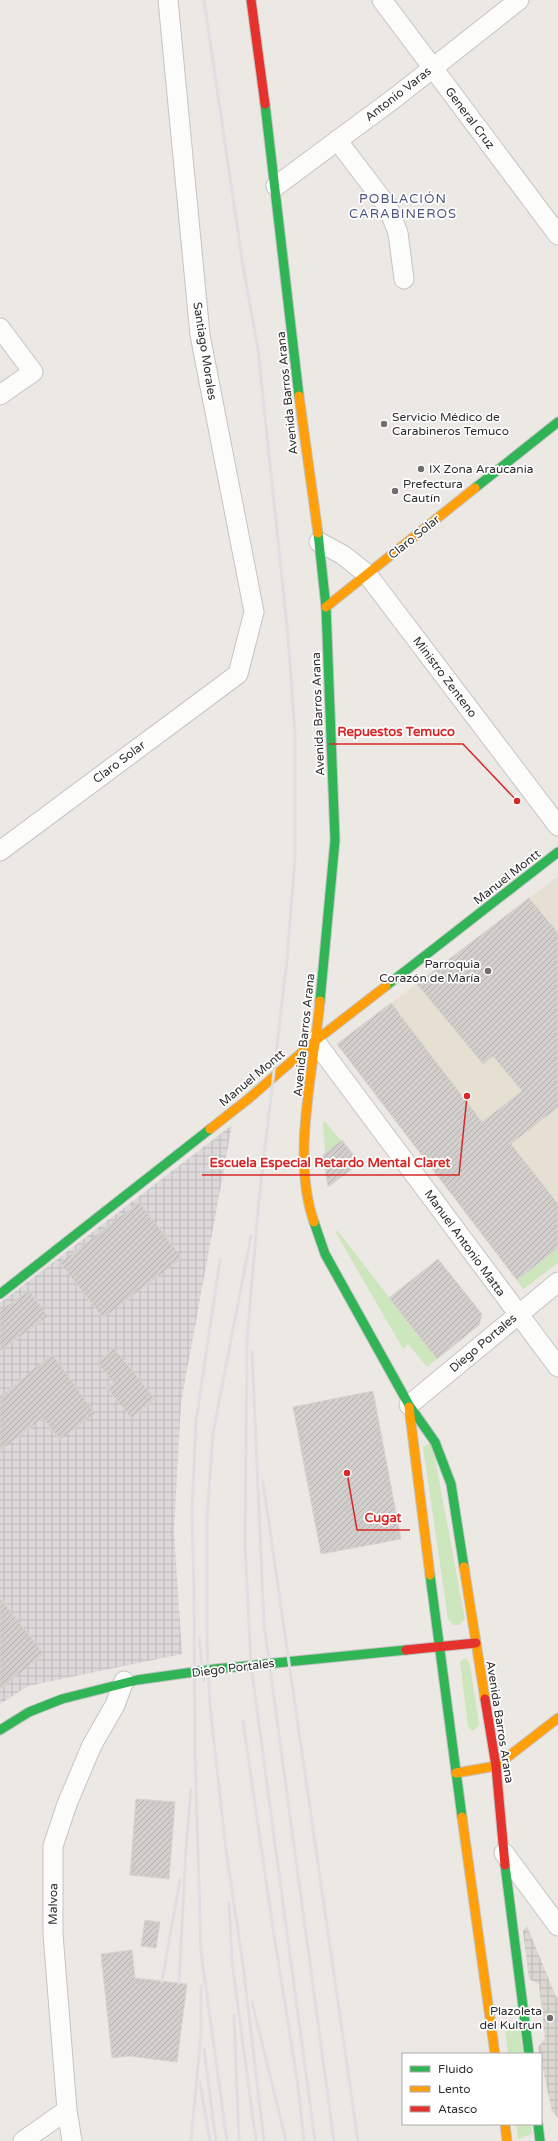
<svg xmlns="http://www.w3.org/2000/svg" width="558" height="2141" font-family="'Varela Round',sans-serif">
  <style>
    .industrial { fill: url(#industrial-grid) }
    .education { fill: #e6e0d3 }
    .grass { fill: #cee6be }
    .plaza { fill: url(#plaza-grid) }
    .building { fill: url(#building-hatch); stroke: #d7d4d0 }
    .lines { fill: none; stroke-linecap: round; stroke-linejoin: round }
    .street-casing { stroke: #c5c4c5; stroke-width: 21 }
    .fast-casing { stroke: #c5c4c5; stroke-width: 11 }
    .slow-casing { stroke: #c5c4c5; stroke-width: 11 }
    .jam-casing { stroke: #c5c4c5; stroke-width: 11 }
    .street { stroke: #fcfcfb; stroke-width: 19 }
    .fast { stroke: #30b455; stroke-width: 9 }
    .slow { stroke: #ff9f0a; stroke-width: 9 }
    .jam { stroke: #e5322d; stroke-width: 9 }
    .rail { stroke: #dfdfe1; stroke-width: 3 }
    .poi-dot { fill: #706f6e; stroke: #fff; stroke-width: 1.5 }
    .labels { text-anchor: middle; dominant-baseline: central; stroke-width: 3.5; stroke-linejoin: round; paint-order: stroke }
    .street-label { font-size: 12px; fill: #2e2e2e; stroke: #fff }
    .poi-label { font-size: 12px; fill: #2e2e2e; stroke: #fff; text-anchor: start }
    .neighbourhood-label { font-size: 13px; letter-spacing: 1px; fill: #4d5680; stroke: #fff }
    .leader { fill: none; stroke: #d62828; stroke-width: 1.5 }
    .callout-dot { fill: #d62828; stroke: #fff; stroke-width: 1.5 }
    .callout-label { font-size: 13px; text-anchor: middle; font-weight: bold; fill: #d62828; stroke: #fff; stroke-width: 3.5; stroke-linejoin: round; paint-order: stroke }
  </style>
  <defs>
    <pattern id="industrial-grid" width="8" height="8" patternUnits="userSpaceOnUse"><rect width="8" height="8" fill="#dcd9db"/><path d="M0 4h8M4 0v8" fill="none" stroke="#bdbbbc"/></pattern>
    <pattern id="plaza-grid" width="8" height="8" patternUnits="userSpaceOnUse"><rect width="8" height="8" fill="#dad6d2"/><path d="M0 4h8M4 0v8" fill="none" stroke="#bbb8b5"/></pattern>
    <pattern id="building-hatch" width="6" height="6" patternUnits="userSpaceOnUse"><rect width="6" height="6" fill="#d1cecb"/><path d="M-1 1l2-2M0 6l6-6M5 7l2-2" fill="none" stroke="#b4b1af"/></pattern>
  </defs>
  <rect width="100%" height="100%" fill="#ece8e4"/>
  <path class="industrial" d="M 232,1125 L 181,1403 L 174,1531 L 182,1654 L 28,1686 L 0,1704 L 0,1303 Z"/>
  <path class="education" d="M 558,876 L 558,1263 L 523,1289 L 337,1044 Z"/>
  <path class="grass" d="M 325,1121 L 341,1141 L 325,1153 L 323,1123 Z
    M 337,1230 L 437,1359 L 427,1367 L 408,1344 L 403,1349 L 336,1233 Z
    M 558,1248 L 558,1263 L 523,1289 L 517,1280 Z
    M 432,1442 L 465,1619 L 459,1625 L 453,1625 L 448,1619 L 423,1447 Z
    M 463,1659 L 467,1659 L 470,1665 L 479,1725 L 474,1730 L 471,1730 L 468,1727 L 460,1662 Z
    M 520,2026 L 523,2054 L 508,2054 L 505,2030 Z
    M 516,2124 L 531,2124 L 532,2134 L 518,2139 Z"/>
  <path class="plaza" d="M 527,1926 L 556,1997 L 558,1997 L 558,2118 L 552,2111 L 538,2047 L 545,2039 L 539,1984 L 529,1979 L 523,1931 Z"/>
  <path class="building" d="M 529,898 L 558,933 L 558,1107 L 511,1144 L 558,1204 L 558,1248 L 517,1280 L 337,1044 L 391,1003 L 482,1122 L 522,1091 L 493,1056 L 483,1064 L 417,984 Z
    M 342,1140 L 360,1163 L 328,1187 L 323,1155 Z
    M 139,1202 L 182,1258 L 103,1318 L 60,1263 Z
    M 438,1259 L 482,1314 L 479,1325 L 437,1359 L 389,1298 Z
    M 29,1290 L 48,1316 L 0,1351 L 0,1311 Z
    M 114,1348 L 155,1399 L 131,1418 L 107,1388 L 114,1383 L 97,1362 Z
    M 52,1354 L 95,1413 L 60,1440 L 43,1418 L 0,1451 L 0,1397 Z
    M 373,1391 L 401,1539 L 321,1554 L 293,1407 Z
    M 0,1598 L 44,1654 L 0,1689 Z
    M 136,1799 L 175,1802 L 169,1879 L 130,1875 Z
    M 145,1920 L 160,1922 L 156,1948 L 141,1946 Z
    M 132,1950 L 135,1978 L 187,1984 L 177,2062 L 129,2056 L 112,2058 L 101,1954 Z"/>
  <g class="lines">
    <g class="street-casing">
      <path id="street" d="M 382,0 L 558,235
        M 337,140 L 388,207 L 398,233 L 404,279
        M 276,186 L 396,97 L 519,0
        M 0,328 L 33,372 L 0,395
        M 319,542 L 343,555 L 367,574 L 558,826
        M 0,851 L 238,674 L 254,612 L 200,335 L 168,0
        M 315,1041 L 558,1367
        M 409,1405 L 558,1282
        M 504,1853 L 558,1926
        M 23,2141 L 67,2110
        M 72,2141 L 67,2110 L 53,1934 L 53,1846 L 67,1804 L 92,1745 L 115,1705 L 124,1681"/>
    </g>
    <g class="fast-casing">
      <path id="fast" d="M 265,104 L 299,396
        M 475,488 L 558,422
        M 318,533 L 326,607 L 335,840 L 320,1001
        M 386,986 L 558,852
        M 314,1222 L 325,1254 L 409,1405 L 435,1442 L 451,1484 L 464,1567
        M 0,1294 L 210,1129
        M 430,1575 L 462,1817
        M 0,1730 L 29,1712 L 62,1699 L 137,1680 L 215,1669 L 406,1650
        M 505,1865 L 529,2054
        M 538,2124 L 540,2141"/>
    </g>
    <g class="slow-casing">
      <path id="slow" d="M 299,396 L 318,533
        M 326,607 L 475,488
        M 210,1129 L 247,1100 L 315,1041 L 386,986
        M 314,1222 C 291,1157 314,1069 320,1001
        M 409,1407 L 430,1575
        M 464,1567 L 485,1699
        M 456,1773 L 496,1766 L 558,1718
        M 462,1817 L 495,2054
        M 505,2124 L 507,2141"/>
    </g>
    <g class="jam-casing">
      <path id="jam" d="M 251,0 L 265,104
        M 406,1650 L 476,1643
        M 485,1699 L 496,1766 L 505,1865"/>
    </g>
    <use href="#street" class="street"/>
    <use href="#fast" class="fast"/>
    <use href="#slow" class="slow"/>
    <use href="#jam" class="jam"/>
    <path class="rail" d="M 204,0 L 243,266 L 258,349 L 288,636 L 295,734 L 295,857 L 287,960 L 259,1199 L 247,1340 L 245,1544 L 251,1665 L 315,2141
      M 251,1236 L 213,1433 L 207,1519 L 207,1643 L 210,1706 L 226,1850 L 243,1965 L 264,2141
      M 220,1260 L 196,1421 L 192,1511 L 194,1592 L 195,1753 L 201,1952 L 227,2141
      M 252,1352 L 264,1624 L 334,2141
      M 263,1482 L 358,2141
      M 199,1638 L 204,1681
      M 243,1721 L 273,1929 L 297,2079 L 304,2141
      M 229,1902 L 232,1961 L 256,2141
      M 162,1981 L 180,1880
      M 179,1983 L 186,1849 L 191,1789
      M 252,2002 L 286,2141
      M 234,2015 L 239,2141
      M 204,2049 L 216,2141
      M 200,2082 L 210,2141
      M 191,2141 L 201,2033 L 201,1986"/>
  </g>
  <g class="poi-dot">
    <circle cx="384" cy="424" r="4"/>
    <circle cx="421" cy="469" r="4"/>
    <circle cx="395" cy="491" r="4"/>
    <circle cx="488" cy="971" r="4"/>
    <circle cx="550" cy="2018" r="4"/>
  </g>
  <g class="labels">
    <g class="street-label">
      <text transform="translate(398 94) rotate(-38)">Antonio Varas</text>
      <text transform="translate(470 118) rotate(53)">General Cruz</text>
      <text transform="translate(205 351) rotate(81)">Santiago Morales</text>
      <text transform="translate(287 393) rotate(-96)">Avenida Barros Arana</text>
      <text transform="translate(414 537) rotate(-39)">Claro Solar</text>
      <text transform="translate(445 677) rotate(53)">Ministro Zenteno</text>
      <text transform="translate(318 714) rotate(-92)">Avenida Barros Arana</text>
      <text transform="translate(119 762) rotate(-37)">Claro Solar</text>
      <text transform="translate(507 877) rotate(-38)">Manuel Montt</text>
      <text transform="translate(304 1035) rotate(-84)">Avenida Barros Arana</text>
      <text transform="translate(252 1078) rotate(-40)">Manuel Montt</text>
      <text transform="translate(465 1243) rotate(54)">Manuel Antonio Matta</text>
      <text transform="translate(483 1343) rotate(-40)">Diego Portales</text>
      <text transform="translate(233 1668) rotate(-7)">Diego Portales</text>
      <text transform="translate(500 1722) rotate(81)">Avenida Barros Arana</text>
      <text transform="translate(53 1904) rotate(-89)">Malvoa</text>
    </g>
    <g class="poi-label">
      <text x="392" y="417">Servicio Médico de<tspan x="392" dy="14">Carabineros Temuco</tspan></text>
      <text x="429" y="469">IX Zona Araucania</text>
      <text x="403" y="484">Prefectura<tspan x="403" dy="14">Cautín</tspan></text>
      <text x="480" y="964" text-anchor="end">Parroquia<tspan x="480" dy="14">Corazón de María</tspan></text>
      <text x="542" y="2011" text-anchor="end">Plazoleta<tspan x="542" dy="14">del Kultrun</tspan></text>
    </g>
    <g class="neighbourhood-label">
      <text x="403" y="199">POBLACIÓN<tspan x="403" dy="15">CARABINEROS</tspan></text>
    </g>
  </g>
  <path class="leader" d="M517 801L463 744H329M467 1096L459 1175H202M347 1473L357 1530H410"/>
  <g class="callout-dot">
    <circle cx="517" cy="801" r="4"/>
    <circle cx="467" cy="1096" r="4"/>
    <circle cx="347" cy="1473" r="4"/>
  </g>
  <g class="callout-label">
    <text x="396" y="736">Repuestos Temuco</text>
    <text x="330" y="1167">Escuela Especial Retardo Mental Claret</text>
    <text x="383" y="1522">Cugat</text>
  </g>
  <rect x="402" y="2053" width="140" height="72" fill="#ffffff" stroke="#ababab"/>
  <rect x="410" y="2066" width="20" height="6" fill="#30b455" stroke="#ababab"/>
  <text x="438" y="2073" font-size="12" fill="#2e2e2e">Fluido</text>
  <rect x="410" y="2086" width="20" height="6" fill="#ff9f0a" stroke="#ababab"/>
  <text x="438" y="2093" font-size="12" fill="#2e2e2e">Lento</text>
  <rect x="410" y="2106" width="20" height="6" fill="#e5322d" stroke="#ababab"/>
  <text x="438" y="2113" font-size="12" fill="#2e2e2e">Atasco</text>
</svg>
